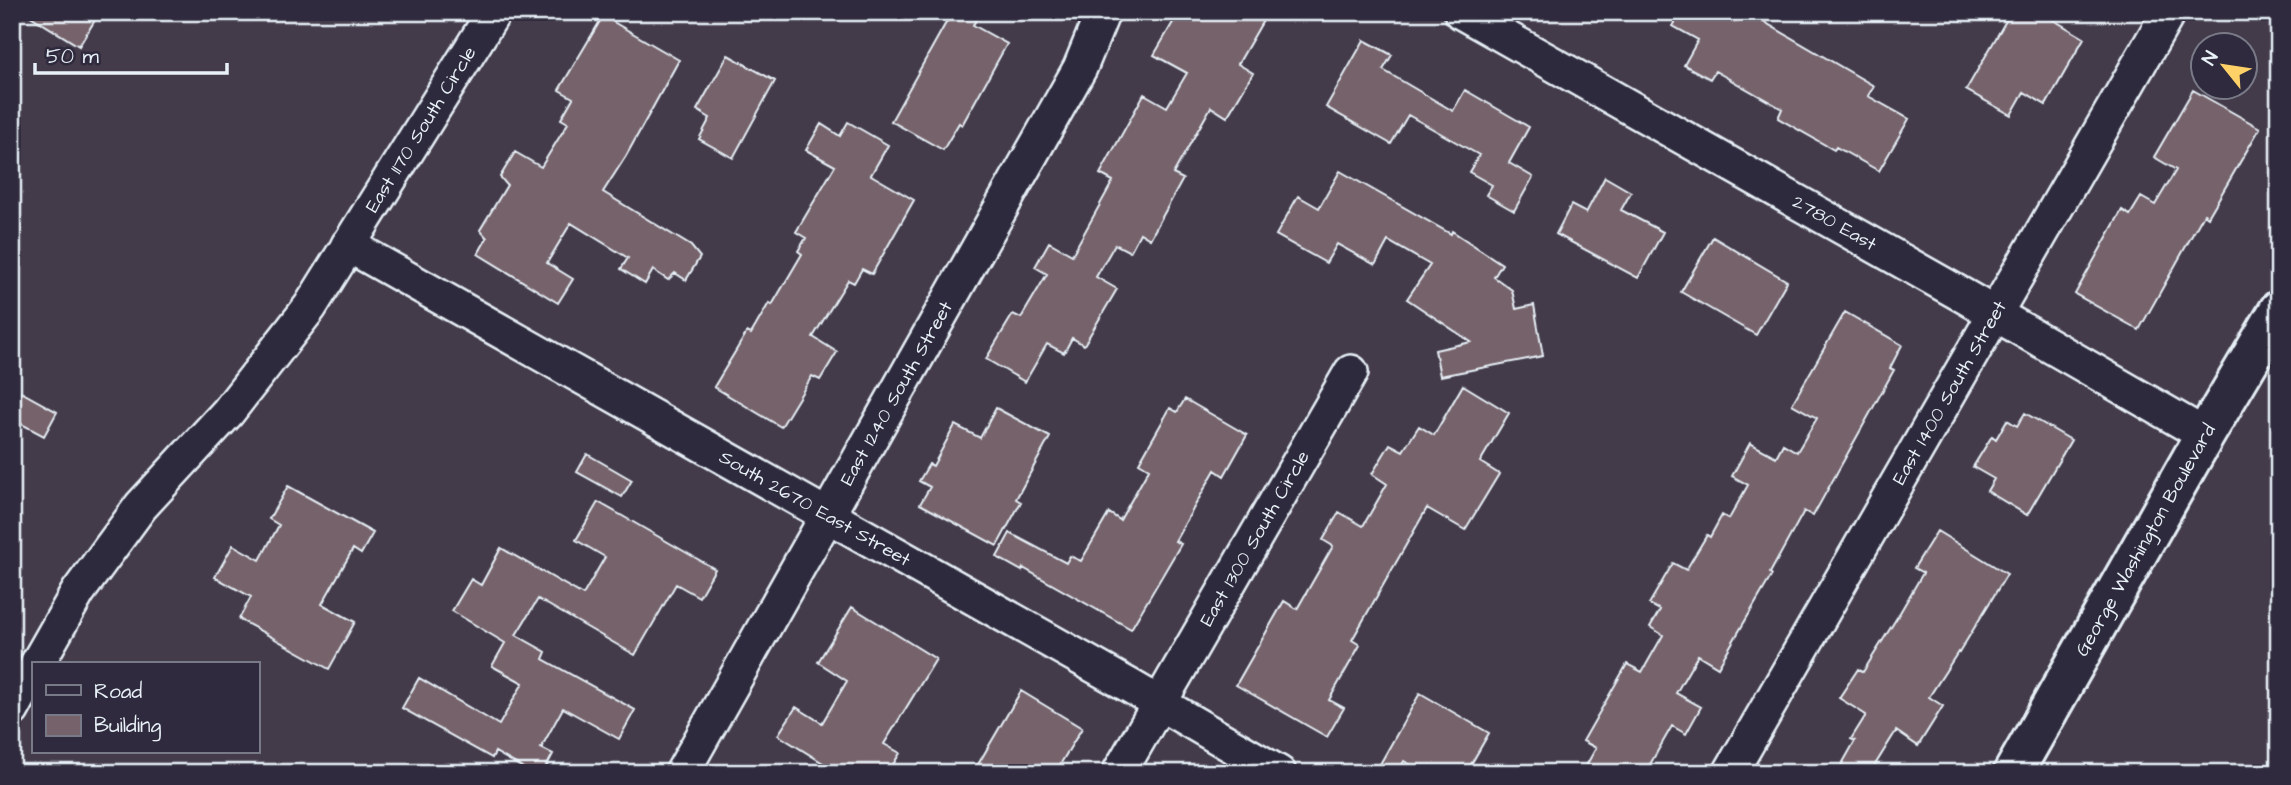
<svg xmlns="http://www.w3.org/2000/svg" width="2291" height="785" font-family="'Architects Daughter',sans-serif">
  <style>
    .building { fill: #76626a; stroke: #e8f1f8; stroke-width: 2 }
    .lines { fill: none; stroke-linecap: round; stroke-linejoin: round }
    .minor-casing { stroke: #e8f1f8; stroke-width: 38 }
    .major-casing { stroke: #e8f1f8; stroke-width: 44 }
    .minor { stroke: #2f2a3d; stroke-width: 33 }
    .major { stroke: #2f2a3d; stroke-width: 38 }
    .labels { text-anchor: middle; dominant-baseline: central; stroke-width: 5; stroke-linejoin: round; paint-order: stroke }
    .street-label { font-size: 19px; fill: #e8f1f8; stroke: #2f2a3d }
  </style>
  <rect width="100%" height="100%" fill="#443b4a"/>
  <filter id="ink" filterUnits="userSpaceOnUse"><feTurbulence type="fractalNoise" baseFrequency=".0143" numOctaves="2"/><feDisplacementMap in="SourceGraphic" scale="14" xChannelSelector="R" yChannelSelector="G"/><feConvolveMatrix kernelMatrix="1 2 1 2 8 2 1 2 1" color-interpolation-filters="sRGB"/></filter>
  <g filter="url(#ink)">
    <path class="building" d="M 24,12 L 100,12 L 79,46 Z
      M 952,12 L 981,12 L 973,25 L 1007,44 L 962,125 L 959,123 L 943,150 L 891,121 Z
      M 1179,12 L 1268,12 L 1238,64 L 1253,73 L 1227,117 L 1211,107 L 1173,174 L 1183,179 L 1150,239 L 1140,233 L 1130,252 L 1115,244 L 1096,277 L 1117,289 L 1084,345 L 1072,338 L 1064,353 L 1047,344 L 1025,382 L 986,359 L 1013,314 L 1021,318 L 1047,274 L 1035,267 L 1049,242 L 1072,255 L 1113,181 L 1100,174 L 1144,94 L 1167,107 L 1187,73 L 1154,55 Z
      M 1681,12 L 1747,12 L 1874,86 L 1868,96 L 1909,119 L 1879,171 L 1836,147 L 1834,150 L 1778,118 L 1782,109 L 1715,71 L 1710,79 L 1684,65 L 1698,40 L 1673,26 Z
      M 2011,12 L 2040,12 L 2084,38 L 2046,105 L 2024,92 L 2011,115 L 1966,90 Z
      M 603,16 L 679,60 L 626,156 L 603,192 L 691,246 L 700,257 L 686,280 L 675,273 L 668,280 L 653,270 L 645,284 L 621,269 L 628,258 L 571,223 L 547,263 L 573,279 L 558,303 L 478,254 L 487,238 L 480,230 L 507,185 L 500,177 L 515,152 L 541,167 L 568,123 L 561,119 L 573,98 L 559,90 Z
      M 1364,40 L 1392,55 L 1383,70 L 1453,111 L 1465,90 L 1529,127 L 1509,163 L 1533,177 L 1514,211 L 1486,195 L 1492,185 L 1469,172 L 1479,155 L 1408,115 L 1391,144 L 1326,107 Z
      M 728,55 L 775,81 L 733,158 L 699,139 L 710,118 L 697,110 Z
      M 2193,90 L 2260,128 L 2208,217 L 2204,214 L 2139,330 L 2075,294 L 2122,210 L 2130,215 L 2141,197 L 2155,205 L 2176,170 L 2154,157 Z
      M 848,122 L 888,145 L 871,175 L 914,200 L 872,274 L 862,269 L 854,283 L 848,280 L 813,337 L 837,352 L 820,380 L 812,376 L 781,427 L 714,387 L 747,332 L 751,334 L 769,303 L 772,305 L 802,254 L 798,251 L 806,238 L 796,232 L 835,166 L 806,150 L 821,124 L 840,136 Z
      M 1340,171 L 1451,234 L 1452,231 L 1502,264 L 1494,277 L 1512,290 L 1516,309 L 1534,305 L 1543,356 L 1440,376 L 1435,350 L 1471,342 L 1407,299 L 1430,265 L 1388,241 L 1375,265 L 1337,244 L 1326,263 L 1276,235 L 1298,196 L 1319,208 Z
      M 1605,177 L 1631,192 L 1621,210 L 1663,232 L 1638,278 L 1556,234 L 1571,205 L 1586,213 Z
      M 1713,237 L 1787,281 L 1756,335 L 1681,292 Z
      M 1845,312 L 1902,345 L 1890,368 L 1894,370 L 1813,516 L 1804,511 L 1770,573 L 1772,575 L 1718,667 L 1698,655 L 1676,693 L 1701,707 L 1686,734 L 1672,726 L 1645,773 L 1582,773 L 1596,748 L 1583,741 L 1627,664 L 1642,672 L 1663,635 L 1650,627 L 1660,610 L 1649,604 L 1673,563 L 1686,570 L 1707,535 L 1710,537 L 1722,515 L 1729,519 L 1748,485 L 1732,476 L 1750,443 L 1776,457 L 1783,444 L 1797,452 L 1817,418 L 1792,404 Z
      M 1463,385 L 1509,413 L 1480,462 L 1499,474 L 1465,530 L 1427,508 L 1352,640 L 1360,645 L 1329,700 L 1344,708 L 1327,737 L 1236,685 L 1284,601 L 1297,609 L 1333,546 L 1323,540 L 1339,512 L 1363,526 L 1387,484 L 1372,474 L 1390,444 L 1403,451 L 1419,426 L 1434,435 Z
      M 12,387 L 57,412 L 44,436 L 12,419 Z
      M 1185,399 L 1247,435 L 1224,476 L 1215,470 L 1175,541 L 1181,544 L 1131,629 L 1023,568 L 1022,571 L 997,557 L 1010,533 L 1066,563 L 1070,556 L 1081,561 L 1109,513 L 1120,520 L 1149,469 L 1139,463 L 1170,408 L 1177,412 Z
      M 996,408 L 1050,437 L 1016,499 L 1021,502 L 997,546 L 920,504 L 930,487 L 919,481 L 929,464 L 933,466 L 955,425 L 980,438 Z
      M 2025,413 L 2071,440 L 2027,515 L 1987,491 L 1994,479 L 1973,467 L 1992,436 L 1996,439 L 2007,420 L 2017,426 Z
      M 587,454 L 632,480 L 622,497 L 577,472 Z
      M 288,486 L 373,533 L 361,554 L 353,549 L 322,604 L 355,622 L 329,669 L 239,619 L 251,597 L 215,577 L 233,545 L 260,560 L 279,525 L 269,519 Z
      M 598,502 L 715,569 L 699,597 L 676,584 L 635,655 L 538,599 L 516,635 L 546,652 L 543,659 L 635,710 L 619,739 L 563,708 L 541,748 L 553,754 L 543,773 L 532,773 L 495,752 L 492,758 L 402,708 L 419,678 L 499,725 L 523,683 L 492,666 L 505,643 L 452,611 L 471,579 L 481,585 L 501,548 L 583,595 L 605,557 L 576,540 Z
      M 1937,531 L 2007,574 L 1959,653 L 1958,652 L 1929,697 L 1943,706 L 1918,746 L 1896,731 L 1870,773 L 1837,773 L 1855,741 L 1851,739 L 1866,715 L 1839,698 L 1858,669 L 1863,672 L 1898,616 L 1923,573 L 1914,568 Z
      M 852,607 L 936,659 L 884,744 L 900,753 L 888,773 L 839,773 L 778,735 L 796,707 L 822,723 L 847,681 L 818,662 Z
      M 1021,691 L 1082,728 L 1055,773 L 973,773 Z
      M 1420,693 L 1489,733 L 1466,773 L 1426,773 L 1404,761 L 1398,773 L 1375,773 Z"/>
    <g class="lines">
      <g class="minor-casing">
        <g id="minor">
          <path id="s1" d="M 1461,12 L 1964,296 L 2205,435"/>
          <path id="s2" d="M 348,245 L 1130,686 L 1279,773"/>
          <path id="s3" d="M 37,664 L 78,592 L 141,506 L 228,412 L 310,307 L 494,12"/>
          <path d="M 12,710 L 33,672"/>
          <path id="s4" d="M 682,773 L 1080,68 L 1103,12"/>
          <path id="s5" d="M 1119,773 L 1351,372"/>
          <path id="s6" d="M 1730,773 L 2169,12"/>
        </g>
      </g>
      <g class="major-casing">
        <g id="major">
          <path id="s7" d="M 2013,773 L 2205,435 L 2279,310"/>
        </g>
      </g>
      <use href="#minor" class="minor"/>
      <use href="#major" class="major"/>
    </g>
  </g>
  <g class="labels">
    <g class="street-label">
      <text stroke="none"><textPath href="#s3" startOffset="660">East 1170 South Circle</textPath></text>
      <text stroke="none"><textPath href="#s1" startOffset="429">2780 East</textPath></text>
      <text stroke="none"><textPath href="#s6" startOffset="439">East 1400 South Street</textPath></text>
      <text stroke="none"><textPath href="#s4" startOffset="436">East 1240 South Street</textPath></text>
      <text stroke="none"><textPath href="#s2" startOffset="536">South 2670 East Street</textPath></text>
      <text stroke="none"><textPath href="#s5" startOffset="271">East 1300 South Circle</textPath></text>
      <text stroke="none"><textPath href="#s7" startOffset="268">George Washington Boulevard</textPath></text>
    </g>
  </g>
  <rect width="2291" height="785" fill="none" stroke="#2f2a3d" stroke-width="42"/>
  <rect x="21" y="21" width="2249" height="743" fill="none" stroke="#e8f1f8" stroke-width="2.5" filter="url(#ink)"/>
  <rect x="32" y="662" width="228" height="91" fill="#2f2a3d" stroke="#797a88" stroke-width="2"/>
  <rect x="46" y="685" width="35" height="10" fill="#2f2a3d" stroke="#797a88" stroke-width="2"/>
  <text x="94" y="698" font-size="21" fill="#e8f1f8">Road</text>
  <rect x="46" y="715" width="35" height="21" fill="#76626a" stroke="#797a88" stroke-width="2"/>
  <text x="94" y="732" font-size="21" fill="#e8f1f8">Building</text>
  <g transform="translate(2224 66) rotate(300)"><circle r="33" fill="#2f2a3d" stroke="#797a88" stroke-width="2"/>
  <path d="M0-5L12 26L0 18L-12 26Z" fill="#ffd166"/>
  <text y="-10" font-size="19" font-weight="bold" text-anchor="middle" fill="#e8f1f8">N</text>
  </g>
  <path d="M35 63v10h192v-10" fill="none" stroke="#e8f1f8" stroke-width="3.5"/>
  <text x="46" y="63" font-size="21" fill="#e8f1f8" stroke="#2f2a3d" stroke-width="5" paint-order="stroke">50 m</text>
</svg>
